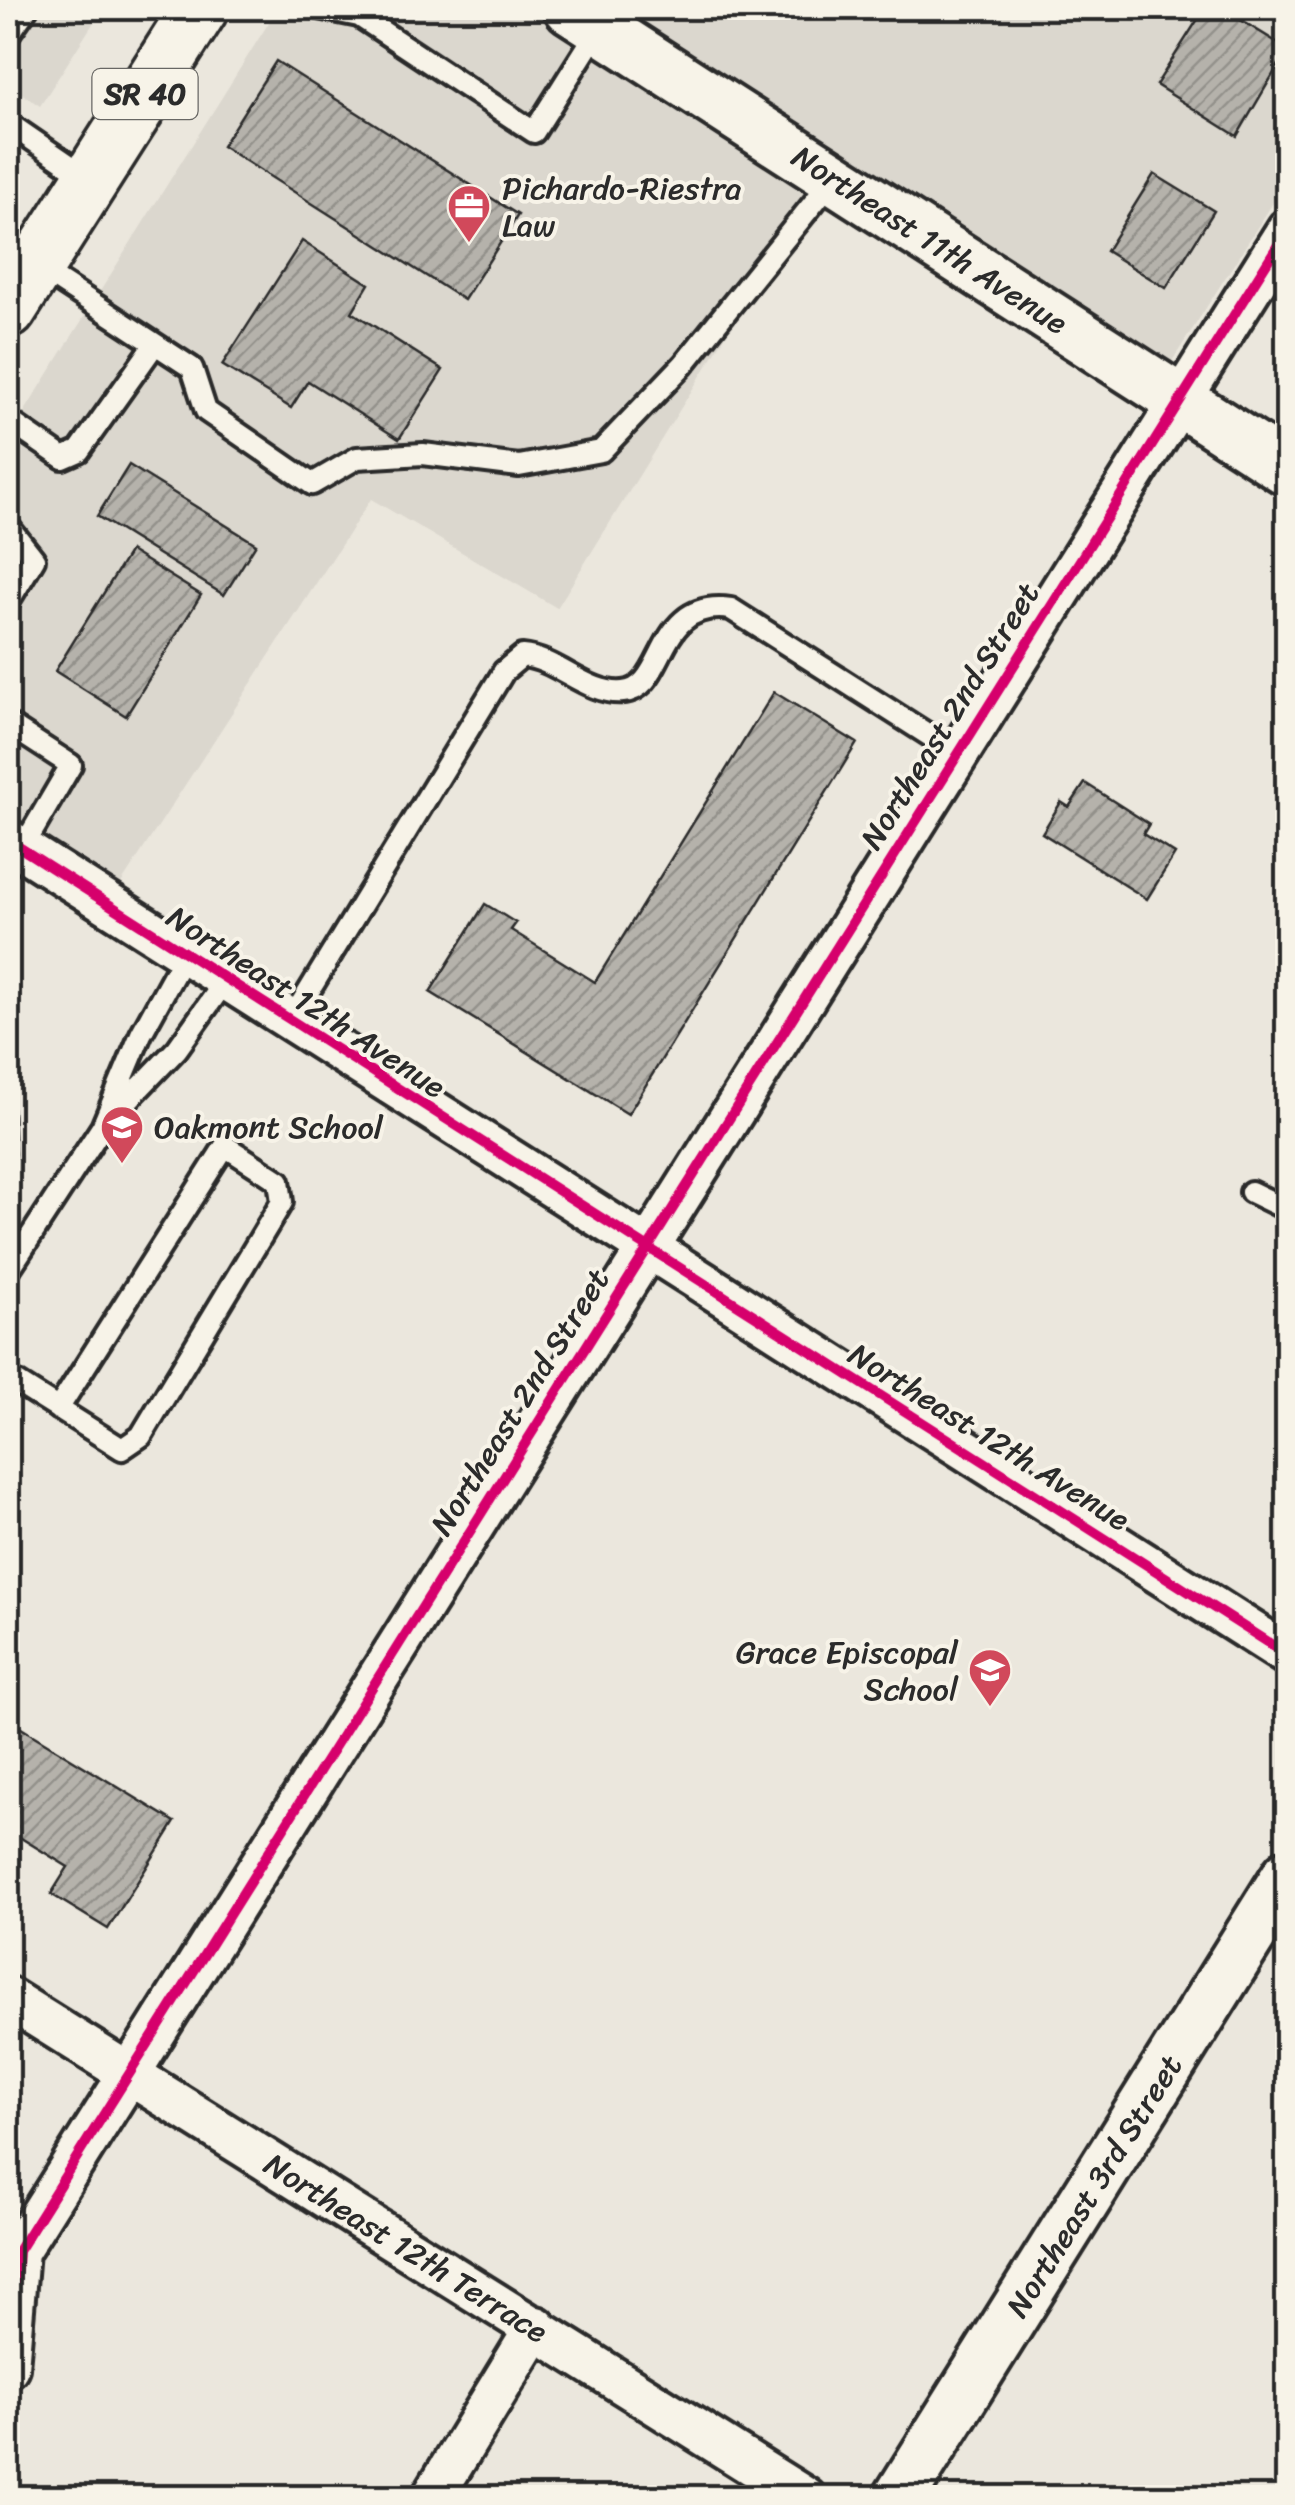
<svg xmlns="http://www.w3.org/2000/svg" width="1295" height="2505" font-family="Sriracha,sans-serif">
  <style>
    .built { fill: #dbd7ce }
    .building { fill: url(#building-hatch); stroke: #2b2b2b; stroke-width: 2.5 }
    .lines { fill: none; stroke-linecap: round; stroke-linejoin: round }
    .service-casing { stroke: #2b2b2b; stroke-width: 28 }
    .minor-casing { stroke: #2b2b2b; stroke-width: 48 }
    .tertiary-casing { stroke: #2b2b2b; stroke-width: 58 }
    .primary-casing { stroke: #2b2b2b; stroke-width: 62 }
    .service { stroke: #f7f3e8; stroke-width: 20 }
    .minor { stroke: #f7f3e8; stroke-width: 40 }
    .tertiary { stroke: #f7f3e8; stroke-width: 50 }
    .primary { stroke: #f7f3e8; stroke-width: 55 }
    .cycleway-casing { stroke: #f7f3e8; stroke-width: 16 }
    .cycleway { stroke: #d6006c; stroke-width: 10 }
    .labels { text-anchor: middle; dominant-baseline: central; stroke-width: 8; stroke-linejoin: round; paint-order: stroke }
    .shield { fill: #f7f3e8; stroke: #686764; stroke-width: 2.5 }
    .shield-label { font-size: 30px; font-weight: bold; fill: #2b2b2b }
    .poi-label { font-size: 32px; fill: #2b2b2b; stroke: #f7f3e8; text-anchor: start }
    .street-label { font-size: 32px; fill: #2b2b2b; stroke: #f7f3e8 }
  </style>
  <defs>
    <pattern id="building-hatch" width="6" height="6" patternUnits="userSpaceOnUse" patternTransform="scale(2.5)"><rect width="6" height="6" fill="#b5b2ab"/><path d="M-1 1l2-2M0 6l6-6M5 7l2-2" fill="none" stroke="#93918b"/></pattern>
  </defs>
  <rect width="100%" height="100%" fill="#ebe7dd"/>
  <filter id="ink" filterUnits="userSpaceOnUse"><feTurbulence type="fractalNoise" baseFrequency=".01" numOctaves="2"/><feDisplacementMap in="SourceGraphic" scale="20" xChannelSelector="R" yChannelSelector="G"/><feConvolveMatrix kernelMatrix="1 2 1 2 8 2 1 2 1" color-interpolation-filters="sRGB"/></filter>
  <g filter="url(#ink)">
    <path class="built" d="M 8,8 L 103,8 L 40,106 L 8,84 Z
      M 278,8 L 528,8 L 814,193 L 557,608 L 371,499 L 120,885 L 8,813 L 8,438 Z
      M 611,8 L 1287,8 L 1287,181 L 1167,369 Z"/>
    <path class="building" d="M 1205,8 L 1221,8 L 1288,49 L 1237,136 L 1156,85 Z
      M 276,61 L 518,215 L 464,300 L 222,146 Z
      M 1154,174 L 1214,211 L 1166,288 L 1106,251 Z
      M 302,241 L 369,284 L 352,312 L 443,370 L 399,439 L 308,381 L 291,408 L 222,365 Z
      M 129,465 L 256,544 L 224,595 L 97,516 Z
      M 130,551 L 201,595 L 126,716 L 55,671 Z
      M 774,692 L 857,743 L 628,1114 L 430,992 L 485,904 L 516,923 L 511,930 L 595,982 Z
      M 1085,783 L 1149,824 L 1143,834 L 1175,854 L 1147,899 L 1042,833 L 1061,802 L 1069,807 Z
      M 8,1090 L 13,1108 L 16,1181 L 8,1183 Z
      M 8,1720 L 175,1822 L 108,1929 L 51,1894 L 68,1867 L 8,1830 Z"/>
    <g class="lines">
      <g class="service-casing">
        <path id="service" d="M 319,8 L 359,16 L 534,132 L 600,27
          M 8,35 L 27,8
          M 8,123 L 88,178
          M 39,268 L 192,368 L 206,411 L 312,484 L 357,458 L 423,454 L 519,466 L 601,451 L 683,365 L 833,179
          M 8,420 L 63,458 L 79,451 L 155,344
          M 8,526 L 34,559 L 8,602
          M 8,724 L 71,765 L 22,849
          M 185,954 L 141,1034 L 102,1127 L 177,1049 L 226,980
          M 290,1022 L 504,671 L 522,656 C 558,659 587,695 623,692 C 668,689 654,598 731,609 L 957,753
          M 1251,1192 L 1288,1210
          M 8,1271 L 102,1127
          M 8,1377 L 122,1449 L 141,1436 L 282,1202 L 279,1181 L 225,1146 L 58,1409"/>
      </g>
      <g class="minor-casing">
        <g id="minor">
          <path d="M 8,840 L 1288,1655"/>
          <path id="s1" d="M 8,1998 L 805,2498"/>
          <path d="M 8,2367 L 18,2251 L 1288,229"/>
          <path d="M 432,2498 L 536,2327"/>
        </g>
      </g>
      <g class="tertiary-casing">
        <g id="tertiary">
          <path id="s2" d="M 570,8 L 1288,470"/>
          <path id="s3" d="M 899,2498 L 1288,1875"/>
        </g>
      </g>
      <g class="primary-casing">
        <path id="primary" d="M 8,310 L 200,8"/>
      </g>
      <use href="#service" class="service"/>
      <use href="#minor" class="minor"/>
      <use href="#tertiary" class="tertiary"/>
      <use href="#primary" class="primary"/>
      <g class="cycleway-casing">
        <path id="cycleway" d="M 8,840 L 1288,1655
          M 8,2367 L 18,2251 L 1288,229"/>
      </g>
      <use href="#cycleway" class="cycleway"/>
    </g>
  </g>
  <defs>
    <g id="office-pin" transform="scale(2.25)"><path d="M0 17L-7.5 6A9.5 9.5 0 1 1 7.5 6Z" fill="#d1495b" stroke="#f7f3e8"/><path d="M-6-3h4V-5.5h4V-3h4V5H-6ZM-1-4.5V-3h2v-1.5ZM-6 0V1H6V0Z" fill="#fff"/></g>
    <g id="school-pin" transform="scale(2.25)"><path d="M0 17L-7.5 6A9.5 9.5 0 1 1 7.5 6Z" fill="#d1495b" stroke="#f7f3e8"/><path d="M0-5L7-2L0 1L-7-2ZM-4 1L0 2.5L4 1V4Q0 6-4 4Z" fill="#fff"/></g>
  </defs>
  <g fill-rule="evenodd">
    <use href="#office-pin" x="469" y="206"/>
    <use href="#school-pin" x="122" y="1127"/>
    <use href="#school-pin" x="990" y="1670"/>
  </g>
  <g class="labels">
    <rect class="shield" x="92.5" y="69" width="105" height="50" rx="8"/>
    <g class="shield-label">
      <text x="145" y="94">SR 40</text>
    </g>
    <g class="poi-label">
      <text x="502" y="188">Pichardo-Riestra<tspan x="502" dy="37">Law</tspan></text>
      <text x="154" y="1127">Oakmont School</text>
      <text x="958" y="1652" text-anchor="end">Grace Episcopal<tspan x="958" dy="37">School</tspan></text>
    </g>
    <g class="street-label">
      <text stroke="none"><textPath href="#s2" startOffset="428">Northeast 11th Avenue</textPath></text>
      <text transform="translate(950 716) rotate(-58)">Northeast 2nd Street</text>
      <text transform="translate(306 1002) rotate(33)">Northeast 12th Avenue</text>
      <text transform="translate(520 1402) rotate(-58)">Northeast 2nd Street</text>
      <text transform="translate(989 1437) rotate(32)">Northeast 12th Avenue</text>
      <text stroke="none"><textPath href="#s3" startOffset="368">Northeast 3rd Street</textPath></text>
      <text stroke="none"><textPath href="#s1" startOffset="470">Northeast 12th Terrace</textPath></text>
    </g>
  </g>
  <rect width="1295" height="2505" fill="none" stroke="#f7f3e8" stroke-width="40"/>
  <rect x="20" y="20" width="1255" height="2465" fill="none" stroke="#2b2b2b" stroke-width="4" filter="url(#ink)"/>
</svg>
